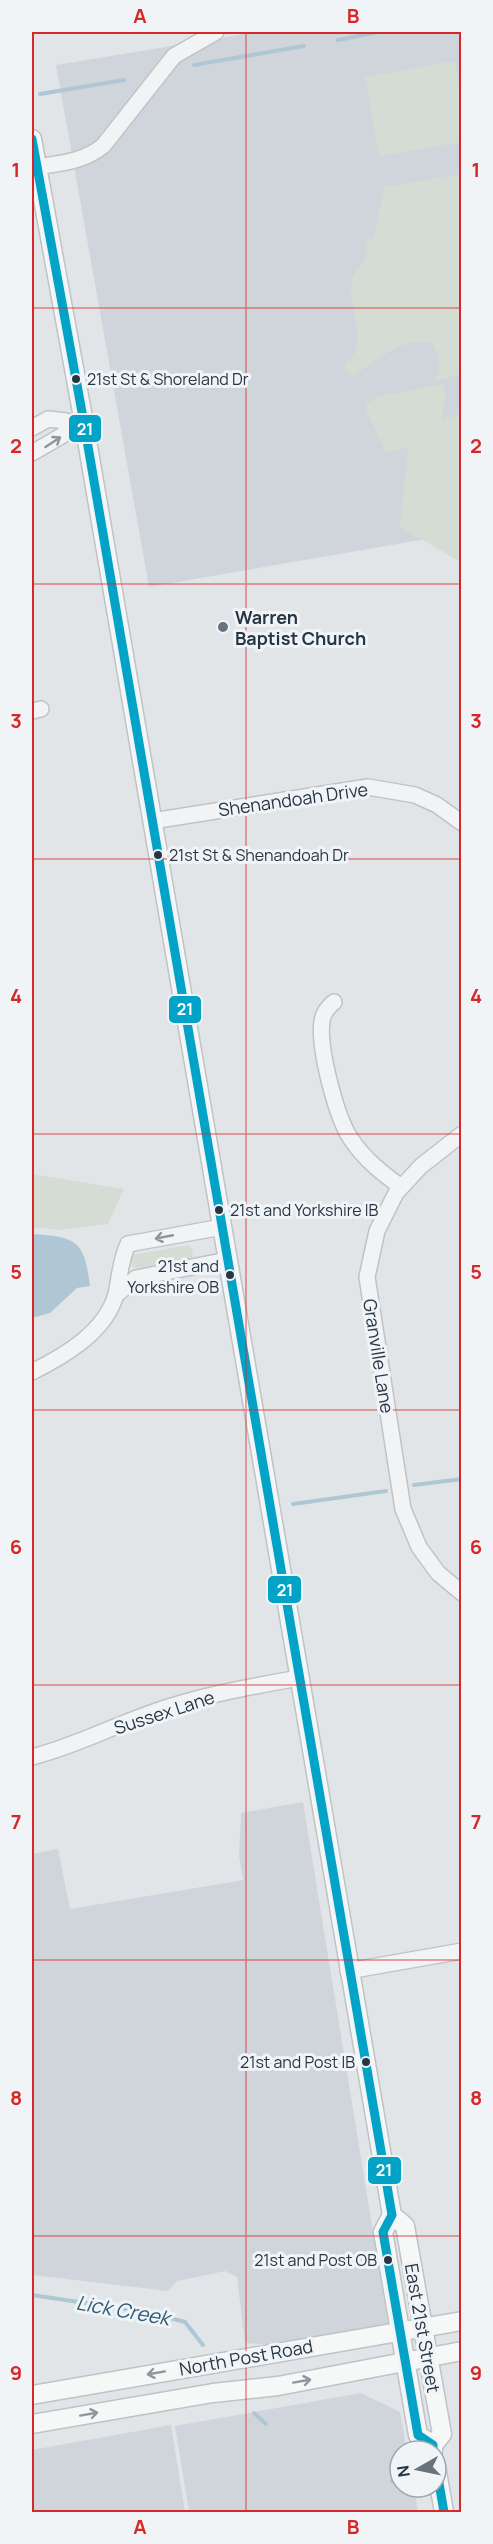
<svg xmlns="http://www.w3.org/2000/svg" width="493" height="2544" font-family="Manrope,sans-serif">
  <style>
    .built { fill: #d0d5db }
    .green { fill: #d4dcd3 }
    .water { fill: #afc7d4 }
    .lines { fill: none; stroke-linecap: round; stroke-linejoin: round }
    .stream { stroke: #afc7d4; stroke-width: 4 }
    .minor-casing { stroke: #c0c3c6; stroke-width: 18 }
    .major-casing { stroke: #bfc2c6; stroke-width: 21 }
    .minor { stroke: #f2f3f4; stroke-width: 15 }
    .major { stroke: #f6f7f7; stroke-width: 18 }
    .bus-1-casing { stroke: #f0f4f7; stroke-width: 14 }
    .bus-1 { stroke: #02a3c7; stroke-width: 9 }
    .oneway { stroke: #8d949c }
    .oneway2 { stroke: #8f969d }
    .grid { fill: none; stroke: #d62828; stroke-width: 1.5; stroke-opacity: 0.55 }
    .bus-dot { fill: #283543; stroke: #f0f4f7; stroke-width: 2 }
    .poi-dot { fill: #69737d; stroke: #f0f4f7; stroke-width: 2 }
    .labels { text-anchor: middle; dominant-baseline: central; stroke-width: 6; stroke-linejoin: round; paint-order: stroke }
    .bus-label { font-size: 16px; fill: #283543; stroke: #f0f4f7; text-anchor: start }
    .poi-label { font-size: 18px; font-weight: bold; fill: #283543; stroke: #f0f4f7; text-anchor: start }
    .street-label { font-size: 18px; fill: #283543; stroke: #f0f4f7 }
    .water-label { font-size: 20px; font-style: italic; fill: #2f5b79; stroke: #f0f4f7 }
    .line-badge { stroke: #f0f4f7; stroke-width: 2 }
    .badge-label { font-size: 16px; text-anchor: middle; font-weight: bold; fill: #fff }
    .neatline { fill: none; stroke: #d62828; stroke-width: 2 }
    .grid-label { font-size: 20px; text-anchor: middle; font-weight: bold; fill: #d62828 }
  </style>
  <rect width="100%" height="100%" fill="#e2e5e8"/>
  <path class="built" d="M 256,32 L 461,32 L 461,533 L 149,587 L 56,65 Z
    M 303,1802 L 388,2324 L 275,2345 L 245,2343 L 237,2277 L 225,2271 L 177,2281 L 168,2291 L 32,2275 L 32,1854 L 58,1849 L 70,1909 L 243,1880 L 239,1855 L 241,1813 Z
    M 361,2393 L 400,2412 L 407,2451 L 400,2451 L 400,2487 L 414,2487 L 418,2512 L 189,2512 L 175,2426 Z
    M 171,2425 L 185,2512 L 32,2512 L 32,2450 Z"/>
  <path class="green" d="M 455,61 L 461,97 L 461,142 L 379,156 L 365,77 Z
    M 461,174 L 461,374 L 433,382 C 443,367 440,358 432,343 C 401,337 379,359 354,375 L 346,371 L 345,364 C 369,346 351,312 351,288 C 351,270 370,265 366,240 L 374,238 L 384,187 Z
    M 443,384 L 446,396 L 441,421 L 461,413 L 461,562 L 400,527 L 408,447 L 386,453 L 366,409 L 367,403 L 380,396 Z
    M 32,1174 L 124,1189 L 108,1224 L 59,1230 L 32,1227 Z
    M 189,1245 L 193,1253 L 191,1259 L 136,1268 L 131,1265 L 132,1255 Z"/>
  <path class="water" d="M 32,1234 C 78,1237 84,1241 90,1286 L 77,1288 L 50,1313 L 32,1318 Z"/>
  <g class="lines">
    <path class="stream" d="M 338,40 L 378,32
      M 194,65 L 304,46
      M 40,94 L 124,80
      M 414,1485 L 462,1479
      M 293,1504 L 386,1491
      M 32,2295 L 152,2313 L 185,2322 L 203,2345
      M 254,2413 L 266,2424
      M 392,2481 L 400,2483"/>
    <g class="minor-casing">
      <path id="minor" d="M 37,167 C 61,163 83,162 103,146 L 174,56 L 216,32
        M 32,428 L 48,419 L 66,421 L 69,425 L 84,423
        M 32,453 L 63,435 L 69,425
        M 32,711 L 41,709
        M 152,821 L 368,787 L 415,795 L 437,805 L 462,823
        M 334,1002 C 328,1007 323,1013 322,1021 C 318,1047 336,1117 351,1139 C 364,1159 382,1173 401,1187
        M 462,1134 L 421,1166 L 396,1193 L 377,1231 L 367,1277 L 403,1509 L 419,1547 L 438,1573 L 462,1593
        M 116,1295 L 136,1278 L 227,1260
        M 32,1372 C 64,1356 106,1332 116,1294 C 120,1276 120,1261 128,1244 L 222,1227
        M 32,1757 C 72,1747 109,1728 148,1714 C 197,1696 248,1687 299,1678
        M 348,1971 L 462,1951"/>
    </g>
    <g class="major-casing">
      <path id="major" d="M 32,139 L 84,423 L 392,2215 L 383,2232 L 418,2435 L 433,2445 L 433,2451
        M 392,2215 L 405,2226 L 442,2434 L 433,2445
        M 32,2395 L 462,2321
        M 32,2424 L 213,2393 L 278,2386 L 462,2351
        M 436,2466 L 444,2512"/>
    </g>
    <use href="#minor" class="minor"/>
    <use href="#major" class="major"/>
    <g class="bus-1-casing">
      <path id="bus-1" d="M 32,139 L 84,423 L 392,2215 L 383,2232 L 418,2435 L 433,2445 L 433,2451
        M 436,2466 L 444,2512"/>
    </g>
    <use href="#bus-1" class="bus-1"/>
  </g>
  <defs><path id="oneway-shaft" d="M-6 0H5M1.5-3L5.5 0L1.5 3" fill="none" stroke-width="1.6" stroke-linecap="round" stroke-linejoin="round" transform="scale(1.5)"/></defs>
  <g class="oneway">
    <use href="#oneway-shaft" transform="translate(53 442) rotate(-33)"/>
    <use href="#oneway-shaft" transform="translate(164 1237) rotate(169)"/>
  </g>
  <g class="oneway2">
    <use href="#oneway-shaft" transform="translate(156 2373) rotate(170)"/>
    <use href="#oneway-shaft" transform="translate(302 2381) rotate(-10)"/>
    <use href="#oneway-shaft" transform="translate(89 2414) rotate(-10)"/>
  </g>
  <path class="grid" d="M 246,32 L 246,2512M 32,308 L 462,308M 32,584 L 462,584M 32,859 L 462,859M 32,1134 L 462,1134M 32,1410 L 462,1410M 32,1685 L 462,1685M 32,1960 L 462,1960M 32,2236 L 462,2236"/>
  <g class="bus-dot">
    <circle cx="76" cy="379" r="5"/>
    <circle cx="158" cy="855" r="5"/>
    <circle cx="219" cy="1210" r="5"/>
    <circle cx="230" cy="1275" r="5"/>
    <circle cx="366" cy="2062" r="5"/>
    <circle cx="388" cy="2260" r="5"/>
  </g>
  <circle class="poi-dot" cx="223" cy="627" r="6"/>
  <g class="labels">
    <g class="bus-label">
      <text x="87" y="379">21st St &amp; Shoreland Dr</text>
      <text x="169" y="855">21st St &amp; Shenandoah Dr</text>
      <text x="230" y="1210">21st and Yorkshire IB</text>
      <text x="219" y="1266" text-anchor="end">21st and<tspan x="219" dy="21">Yorkshire OB</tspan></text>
      <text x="355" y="2062" text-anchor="end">21st and Post IB</text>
      <text x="377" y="2260" text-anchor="end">21st and Post OB</text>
    </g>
    <g class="poi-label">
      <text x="235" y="617">Warren<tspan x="235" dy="21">Baptist Church</tspan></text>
    </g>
    <g class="street-label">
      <text transform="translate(293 799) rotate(-8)">Shenandoah Drive</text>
      <text transform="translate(379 1356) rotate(81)">Granville Lane</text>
      <text transform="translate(164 1712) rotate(-18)">Sussex Lane</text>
      <text transform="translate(423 2328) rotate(80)">East 21st Street</text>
      <text transform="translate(246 2357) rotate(-10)">North Post Road</text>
    </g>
    <g class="water-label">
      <text transform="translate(123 2310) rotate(10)">Lick Creek</text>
    </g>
  </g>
  <g class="line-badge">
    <rect x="68" y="414" width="34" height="29" rx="6" fill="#02a3c7"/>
    <rect x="168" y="995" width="34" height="29" rx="6" fill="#02a3c7"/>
    <rect x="267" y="1575" width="35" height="29" rx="6" fill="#02a3c7"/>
    <rect x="367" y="2156" width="35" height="29" rx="6" fill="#02a3c7"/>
  </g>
  <g class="badge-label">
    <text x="85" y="435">21</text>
    <text x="185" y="1015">21</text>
    <text x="285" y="1596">21</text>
    <text x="384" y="2176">21</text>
  </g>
  <rect width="493" height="2544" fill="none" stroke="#f0f4f7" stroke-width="66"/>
  <g transform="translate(418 2469) rotate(261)"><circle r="28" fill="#f0f4f7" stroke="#a0a8af" stroke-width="1.5"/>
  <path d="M0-4.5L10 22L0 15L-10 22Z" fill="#69737d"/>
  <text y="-9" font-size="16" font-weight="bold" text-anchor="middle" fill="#283543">N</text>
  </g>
  <rect x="33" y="33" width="427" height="2478" class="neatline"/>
  <g class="grid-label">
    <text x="140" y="23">A</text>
    <text x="353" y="23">B</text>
    <text x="16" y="177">1</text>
    <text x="476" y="177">1</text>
    <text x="16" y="453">2</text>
    <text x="476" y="453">2</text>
    <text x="16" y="728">3</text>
    <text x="476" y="728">3</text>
    <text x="16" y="1003">4</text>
    <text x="476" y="1003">4</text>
    <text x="16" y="1279">5</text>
    <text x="476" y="1279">5</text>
    <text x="16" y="1554">6</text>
    <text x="476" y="1554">6</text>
    <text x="16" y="1829">7</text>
    <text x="476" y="1829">7</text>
    <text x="16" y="2105">8</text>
    <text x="476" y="2105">8</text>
    <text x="16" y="2380">9</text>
    <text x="476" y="2380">9</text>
    <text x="140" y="2534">A</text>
    <text x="353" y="2534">B</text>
  </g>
</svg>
